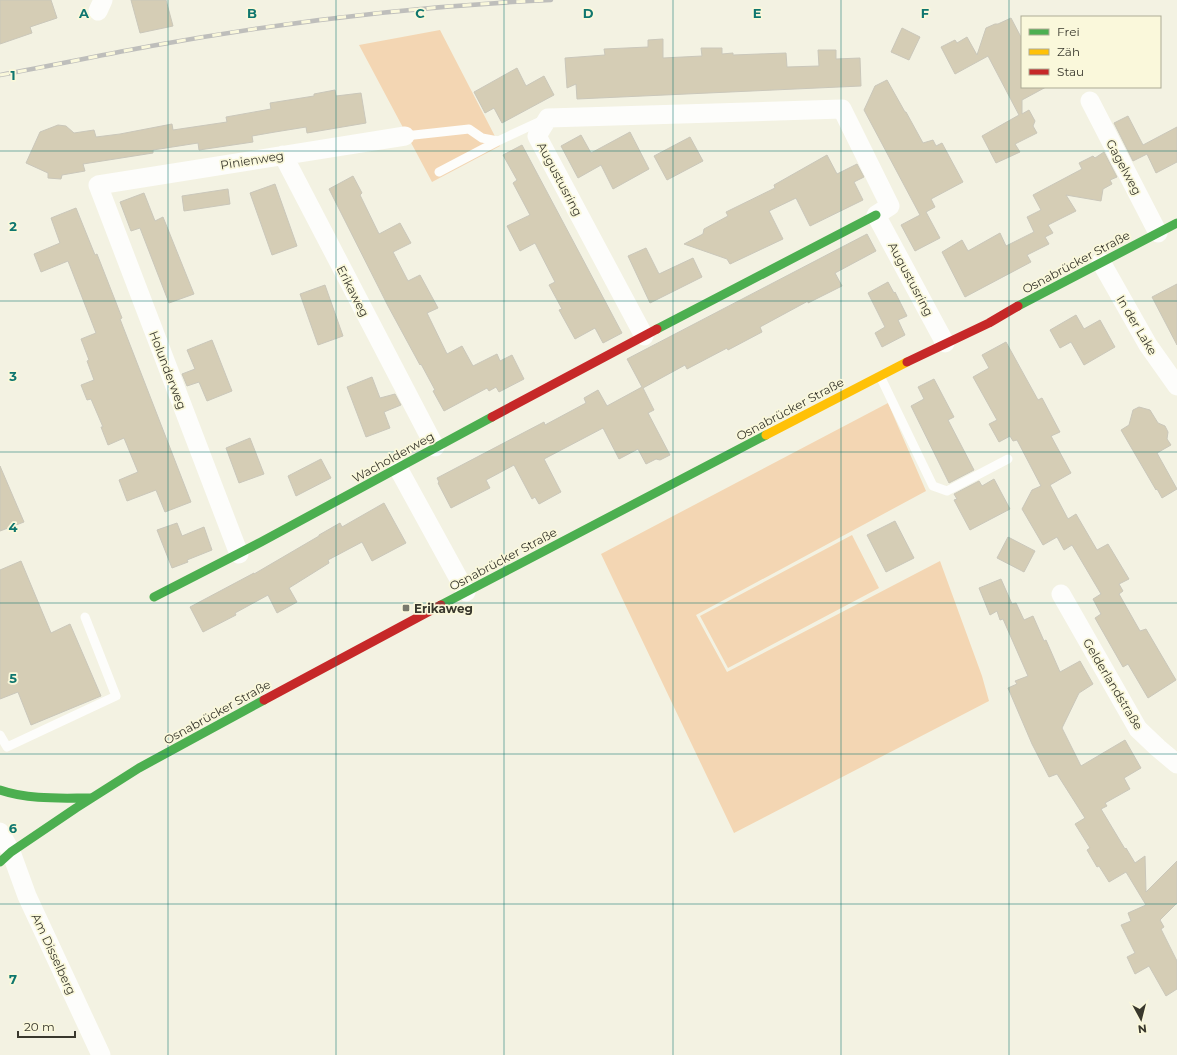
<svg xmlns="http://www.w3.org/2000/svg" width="1177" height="1055" font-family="Montserrat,sans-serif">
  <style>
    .green { fill: #f3d6b3 }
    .building { fill: #d5cdb5; stroke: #cac7ba }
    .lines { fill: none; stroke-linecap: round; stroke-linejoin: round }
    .lane { stroke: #fdfdfb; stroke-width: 9 }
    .street { stroke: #fdfdfb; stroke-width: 19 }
    .fast { stroke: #4caf50; stroke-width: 9 }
    .slow { stroke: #ffc107; stroke-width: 9 }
    .jam { stroke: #c62828; stroke-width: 9 }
    .rail-casing { stroke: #bebebb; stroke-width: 4.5 }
    .rail { stroke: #faf8db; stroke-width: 3; stroke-dasharray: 9; stroke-linecap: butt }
    .grid { fill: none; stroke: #0f766e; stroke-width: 1; stroke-opacity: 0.55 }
    .poi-dot { fill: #7a796c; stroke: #faf8db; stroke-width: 1.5 }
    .labels { text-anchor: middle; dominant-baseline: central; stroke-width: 3.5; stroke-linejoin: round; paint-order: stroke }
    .street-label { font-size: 12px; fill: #39382d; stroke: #faf8db }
    .poi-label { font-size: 12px; font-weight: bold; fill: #39382d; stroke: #faf8db; text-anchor: start }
    .grid-label { font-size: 13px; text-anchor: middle; font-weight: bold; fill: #0f766e; stroke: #faf8db; stroke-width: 3.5; stroke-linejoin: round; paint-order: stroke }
  </style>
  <rect width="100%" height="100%" fill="#f3f2e2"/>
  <path class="green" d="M 440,30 L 500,146 L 432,182 L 359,45 Z
    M 888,403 L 926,491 L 696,615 L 727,672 L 940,561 L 982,676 L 989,701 L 734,833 L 601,554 Z
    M 852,535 L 879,588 L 728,668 L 700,616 Z"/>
  <path class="building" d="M 0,0 L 51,0 L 57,18 L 30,27 L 32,33 L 0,44 Z
    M 131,0 L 166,0 L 173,26 L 140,33 Z
    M 1011,18 L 1022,39 L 1022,87 L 1046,87 L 1022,100 L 1022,114 L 1029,110 L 1035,121 L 1033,126 L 1037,133 L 1015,144 L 1020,152 L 996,163 L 982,136 L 1019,115 L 988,56 L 955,74 L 941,47 L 955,40 L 957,43 L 967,37 L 977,55 L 986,28 L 995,24 L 998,24 Z
    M 902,28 L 920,37 L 909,60 L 891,52 Z
    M 663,39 L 663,58 L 702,56 L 701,48 L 722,48 L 722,54 L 733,53 L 733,55 L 786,53 L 787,67 L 819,66 L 818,50 L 836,50 L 836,59 L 860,58 L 861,86 L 577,99 L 576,84 L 567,88 L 565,58 L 605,55 L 604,49 L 648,47 L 648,40 Z
    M 517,68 L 526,86 L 544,76 L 554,95 L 502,123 L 494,108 L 485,113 L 474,92 Z
    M 887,80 L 905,112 L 906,112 L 923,143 L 933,140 L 936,146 L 942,143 L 963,182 L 931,199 L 935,207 L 926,212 L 940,238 L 915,251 L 901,225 L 920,215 L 864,110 L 875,86 Z
    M 335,90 L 336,96 L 361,93 L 366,123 L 307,133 L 306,127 L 275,132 L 252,136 L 253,142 L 199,150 L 198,143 L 153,150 L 153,153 L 83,164 L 85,171 L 62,175 L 61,179 L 48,178 L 48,173 L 26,163 L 40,132 L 58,125 L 66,126 L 74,133 L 94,130 L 96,137 L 120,134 L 172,124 L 173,130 L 227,122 L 226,117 L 271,109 L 270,103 L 314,96 L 314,94 Z
    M 1128,116 L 1143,145 L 1177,127 L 1177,162 L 1156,173 L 1147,154 L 1133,161 L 1114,123 Z
    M 630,132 L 649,169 L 613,189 L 601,165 L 578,178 L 561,146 L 581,135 L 591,153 Z
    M 690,137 L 703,161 L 667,180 L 654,156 Z
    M 522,145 L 622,333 L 603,343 L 595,328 L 575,339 L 559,310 L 562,309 L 549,285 L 555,282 L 535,243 L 520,251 L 507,226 L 530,215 L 513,183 L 517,180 L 503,155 Z
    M 1104,152 L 1117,177 L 1110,180 L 1112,184 L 1103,189 L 1101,201 L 1066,195 L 1076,211 L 1048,225 L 1053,233 L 1045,237 L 1049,244 L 1027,255 L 1031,262 L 965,297 L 942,252 L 962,240 L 968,251 L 1000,233 L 1006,246 L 1034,232 L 1027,217 L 1041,210 L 1033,195 L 1082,169 L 1079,163 L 1093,156 L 1095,158 Z
    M 827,155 L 837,174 L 857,164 L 864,177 L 854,182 L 863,200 L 810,226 L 796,198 L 769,211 L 783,239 L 730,264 L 727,259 L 684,244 L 703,234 L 704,229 L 728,216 L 726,212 L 775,188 L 774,185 Z
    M 353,176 L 362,193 L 360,195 L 379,234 L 400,223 L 411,243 L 393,252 L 408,281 L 420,275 L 438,308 L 427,313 L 447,354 L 462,346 L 473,366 L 497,354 L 500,361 L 512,355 L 524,379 L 499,392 L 496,387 L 489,391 L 487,388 L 444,411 L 433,391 L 435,390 L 421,364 L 420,365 L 388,306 L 329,189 Z
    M 275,184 L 297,246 L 272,255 L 250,193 Z
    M 228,189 L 230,204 L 184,211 L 182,196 Z
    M 144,193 L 155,221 L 163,217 L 194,294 L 169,303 L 140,228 L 131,231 L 120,202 Z
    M 76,208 L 95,255 L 97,254 L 122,318 L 120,319 L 191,502 L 165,512 L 156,490 L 127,501 L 119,480 L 138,472 L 124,438 L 108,445 L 101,427 L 103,427 L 91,399 L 87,400 L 81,385 L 94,380 L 87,361 L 89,360 L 81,339 L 96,333 L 68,261 L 41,272 L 34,254 L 60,243 L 51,218 Z
    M 867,234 L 876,251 L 835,273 L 842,286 L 808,303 L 808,301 L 760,327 L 762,332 L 728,350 L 727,348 L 687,369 L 685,365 L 643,388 L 654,410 L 648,413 L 670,455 L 660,460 L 656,459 L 646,464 L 638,449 L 619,459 L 603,428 L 544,459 L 561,492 L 539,504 L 535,497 L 532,499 L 514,465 L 486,480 L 490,488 L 451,508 L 438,483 L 439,482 L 437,478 L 544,422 L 545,425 L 586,403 L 584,398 L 598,390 L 607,406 L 642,387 L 627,359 Z
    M 646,248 L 659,274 L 693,258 L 702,277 L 650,303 L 628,256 Z
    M 888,282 L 894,293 L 895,292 L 907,316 L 898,320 L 905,335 L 882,347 L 875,333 L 885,327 L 868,293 Z
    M 1177,284 L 1177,345 L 1152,297 Z
    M 325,285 L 343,336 L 318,345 L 300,294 Z
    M 1076,315 L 1084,329 L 1100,320 L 1115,347 L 1084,365 L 1071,342 L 1060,348 L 1050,330 Z
    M 212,340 L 232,391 L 207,401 L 199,382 L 187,386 L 182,374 L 195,369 L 187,350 Z
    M 1006,342 L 1038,400 L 1042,398 L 1060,432 L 1051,436 L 1071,473 L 1050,485 L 1068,519 L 1076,514 L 1097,550 L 1108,544 L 1129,579 L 1119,584 L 1123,591 L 1119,594 L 1140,631 L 1146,629 L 1176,680 L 1148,698 L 1128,664 L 1123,667 L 1095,618 L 1101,614 L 1093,599 L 1101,594 L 1072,545 L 1064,550 L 1057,537 L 1043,545 L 1022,509 L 1032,490 L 1041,486 L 1017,440 L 1013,441 L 1010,436 L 999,442 L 989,424 L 997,420 L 973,377 L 989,368 L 982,355 Z
    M 372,377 L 380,398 L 395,394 L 401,405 L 384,412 L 390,428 L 366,437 L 347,387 Z
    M 934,379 L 954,417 L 948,420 L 974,470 L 949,483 L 911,406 L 924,399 L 918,387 Z
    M 1139,407 L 1150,410 L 1158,423 L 1165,426 L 1168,432 L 1167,439 L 1171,445 L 1157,453 L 1177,489 L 1162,498 L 1157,489 L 1156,490 L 1121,430 L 1129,425 L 1133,410 Z
    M 250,438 L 264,474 L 239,483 L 226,448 Z
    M 321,459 L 331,478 L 296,496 L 288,476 Z
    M 0,466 L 24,522 L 0,531 Z
    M 994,479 L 1010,509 L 970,530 L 954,500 L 957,499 L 954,494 L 979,481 L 982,486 Z
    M 384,503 L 406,543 L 372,561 L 362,542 L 328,560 L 329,563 L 289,588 L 297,602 L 277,613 L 268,595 L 235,613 L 236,615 L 203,632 L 190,607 L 254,573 L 254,574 L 319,536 L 319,535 L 340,523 L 342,527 Z
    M 895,521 L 914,558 L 886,572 L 867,535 Z
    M 177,523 L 182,536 L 204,527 L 212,550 L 187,560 L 188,562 L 172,568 L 157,530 Z
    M 1008,537 L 1035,551 L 1024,572 L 997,558 Z
    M 21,561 L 51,633 L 70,624 L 101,696 L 31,725 L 18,692 L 0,699 L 0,570 Z
    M 1001,579 L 1012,604 L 1016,603 L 1024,620 L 1033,616 L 1044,641 L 1046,640 L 1060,672 L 1080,661 L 1093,684 L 1079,693 L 1062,728 L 1081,766 L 1125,740 L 1141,768 L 1124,778 L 1130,789 L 1105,803 L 1107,806 L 1101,809 L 1125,849 L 1126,848 L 1135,863 L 1145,856 L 1146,892 L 1177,861 L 1177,903 L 1160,920 L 1164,927 L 1161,929 L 1177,961 L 1177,989 L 1166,996 L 1149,966 L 1135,974 L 1127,957 L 1135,953 L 1121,925 L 1131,921 L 1128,913 L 1146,905 L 1126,872 L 1109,882 L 1099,866 L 1097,867 L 1087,850 L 1090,848 L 1075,824 L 1085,818 L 1057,774 L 1049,777 L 1032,744 L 1008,688 L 1017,684 L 1015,681 L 1028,676 L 1003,619 L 1000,620 L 997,611 L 990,615 L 979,588 Z"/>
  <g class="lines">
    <path class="lane" d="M 405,136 L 469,129 L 482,138 L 498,141 L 543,120
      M 439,172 L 498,141
      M 880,376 L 933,486 L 947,491 L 1008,459
      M 0,735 L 7,747 L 116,696 L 85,617"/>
    <path class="street" d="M 98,11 L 103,0
      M 1090,101 L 1158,233
      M 283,155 L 435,447
      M 1101,262 L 1148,345 L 1177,386
      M 644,336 L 537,136 L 548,118 L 842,109 L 890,206 L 876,215 L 945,343
      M 398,468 L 466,592
      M 239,554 L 98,185 L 405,136
      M 1061,594 L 1138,729 L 1158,748 L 1177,764
      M 0,832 L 11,852 L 27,896 L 101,1055"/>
    <path class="fast" d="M 1018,306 L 1177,223
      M 657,329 L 876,215
      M 154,597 L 261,542 L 492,417
      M 441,605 L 766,435
      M 0,790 C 29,800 60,798 90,798
      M 0,862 L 11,852 L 76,808 L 139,768 L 264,700"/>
    <path class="slow" d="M 766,435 L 907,362"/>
    <path class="jam" d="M 907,362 L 989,323 L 1018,306
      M 492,417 L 657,329
      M 264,700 L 441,605"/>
    <g class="rail-casing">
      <path id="rail" d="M 0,75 C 51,66 101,55 151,46 C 283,22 417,6 551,0"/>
    </g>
    <use href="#rail" class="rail"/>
  </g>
  <path class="grid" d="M 168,0 L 168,1055M 336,0 L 336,1055M 504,0 L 504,1055M 673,0 L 673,1055M 841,0 L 841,1055M 1009,0 L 1009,1055M 0,151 L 1177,151M 0,301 L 1177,301M 0,452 L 1177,452M 0,603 L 1177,603M 0,754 L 1177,754M 0,904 L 1177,904"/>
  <rect class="poi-dot" x="402" y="604" width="8" height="8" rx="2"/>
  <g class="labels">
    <g class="street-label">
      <text transform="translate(252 160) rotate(-9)">Pinienweg</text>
      <text transform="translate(1124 167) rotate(62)">Gagelweg</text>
      <text transform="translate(560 179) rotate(62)">Augustusring</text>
      <text transform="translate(1076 262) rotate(-28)">Osnabrücker Straße</text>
      <text transform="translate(911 279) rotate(62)">Augustusring</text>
      <text transform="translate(353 291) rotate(63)">Erikaweg</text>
      <text transform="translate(1137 325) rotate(59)">In der Lake</text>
      <text transform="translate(168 370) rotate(69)">Holunderweg</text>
      <text transform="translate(790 409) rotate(-28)">Osnabrücker Straße</text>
      <text transform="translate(393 457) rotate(-29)">Wacholderweg</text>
      <text transform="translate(503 559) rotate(-28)">Osnabrücker Straße</text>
      <text transform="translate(1113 684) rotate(59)">Gelderlandstraße</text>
      <text transform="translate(217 712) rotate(-29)">Osnabrücker Straße</text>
      <text transform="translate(54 954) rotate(65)">Am Disselberg</text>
    </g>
    <g class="poi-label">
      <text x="414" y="608">Erikaweg</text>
    </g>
  </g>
  <g class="grid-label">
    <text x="84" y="18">A</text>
    <text x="252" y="18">B</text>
    <text x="420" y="18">C</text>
    <text x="588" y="18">D</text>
    <text x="757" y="18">E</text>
    <text x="925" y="18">F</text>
    <text x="13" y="80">1</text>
    <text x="13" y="231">2</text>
    <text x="13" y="381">3</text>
    <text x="13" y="532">4</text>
    <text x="13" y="683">5</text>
    <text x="13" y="833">6</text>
    <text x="13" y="984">7</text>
  </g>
  <rect x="1021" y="16" width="140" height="72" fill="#faf8db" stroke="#adab95"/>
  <rect x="1029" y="29" width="20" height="6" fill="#4caf50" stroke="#adab95"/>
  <text x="1057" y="36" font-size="12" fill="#39382d">Frei</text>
  <rect x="1029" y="49" width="20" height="6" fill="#ffc107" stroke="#adab95"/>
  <text x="1057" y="56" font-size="12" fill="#39382d">Zäh</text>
  <rect x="1029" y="69" width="20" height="6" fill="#c62828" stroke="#adab95"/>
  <text x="1057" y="76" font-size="12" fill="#39382d">Stau</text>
  <g transform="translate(1141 1019) rotate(173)" stroke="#faf8db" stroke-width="3" paint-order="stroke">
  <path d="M0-3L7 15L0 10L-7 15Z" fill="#39382d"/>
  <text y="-6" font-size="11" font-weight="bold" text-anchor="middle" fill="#39382d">N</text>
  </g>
  <path d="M18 1031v6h57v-6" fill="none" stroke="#39382d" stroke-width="2"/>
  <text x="24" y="1031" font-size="12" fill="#39382d" stroke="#faf8db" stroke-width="3" paint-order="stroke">20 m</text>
</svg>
